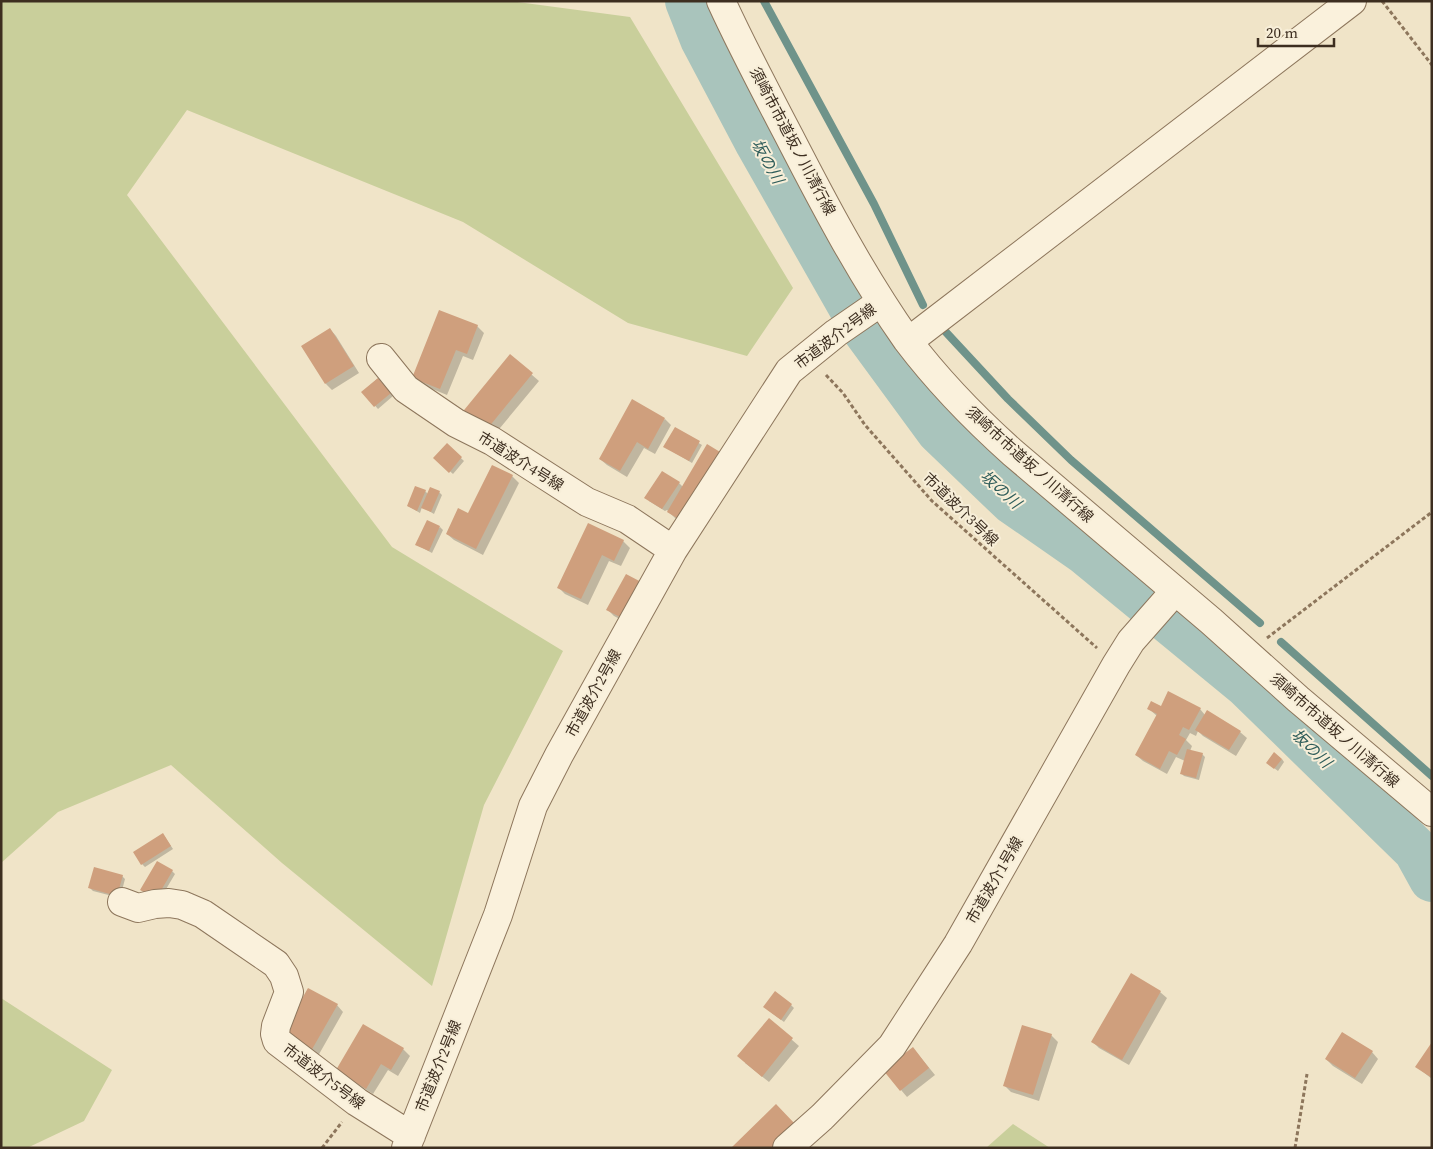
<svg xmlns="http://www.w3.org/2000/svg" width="1433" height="1149" font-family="'Source Serif 4','Noto Sans JP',serif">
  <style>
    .green { fill: #c9cf9b }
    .shadow { fill: #0003 }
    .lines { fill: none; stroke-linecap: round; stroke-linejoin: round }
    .stream { stroke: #6f938a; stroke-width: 8 }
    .river { stroke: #a9c4bc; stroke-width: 46 }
    .building { fill: #cf9f7d }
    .minor-casing { stroke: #8d765c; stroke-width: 30 }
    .tertiary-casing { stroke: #8d765c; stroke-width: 30 }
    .path { stroke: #8d765c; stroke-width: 3; stroke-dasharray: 4 2.5; stroke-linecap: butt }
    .minor { stroke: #faf1dc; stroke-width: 28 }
    .tertiary { stroke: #faf1dc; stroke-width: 28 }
    .labels { text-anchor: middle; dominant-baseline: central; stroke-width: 4; stroke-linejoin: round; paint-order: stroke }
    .street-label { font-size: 15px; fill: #3d2e20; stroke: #f7eed8 }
    .water-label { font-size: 16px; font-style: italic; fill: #2f5d5a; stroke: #f7eed8 }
  </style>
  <rect width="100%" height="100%" fill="#f0e4c8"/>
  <path class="green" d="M 1,1 L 510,1 L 630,17 L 793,288 L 747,356 L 628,323 L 463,222 L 187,110 L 127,195 L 392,547 L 563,651 L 484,805 L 432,986 L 282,863 L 171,765 L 58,812 L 1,863 Z
    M 1,998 L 112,1070 L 84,1121 L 27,1148 L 1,1148 Z
    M 1013,1124 L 1050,1148 L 986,1148 Z"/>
  <path class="shadow" d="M 440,312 L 477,326 L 484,333 L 473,360 L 463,356 L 447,395 L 420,384 L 414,377 Z
    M 330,329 L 336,336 L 359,373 L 332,390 L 326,384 Z
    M 510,356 L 539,381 L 495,434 L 468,421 Z
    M 377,379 L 393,396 L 378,409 L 363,392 Z
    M 665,419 L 671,425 L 655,454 L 644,448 L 627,477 L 607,465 L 600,459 Z
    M 675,429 L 702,445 L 692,463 L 665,447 Z
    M 447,445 L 464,461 L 453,474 L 435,458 Z
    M 492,466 L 512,476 L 519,483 L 483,555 L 454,540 L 447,534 L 468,515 Z
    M 679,483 L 683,487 L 692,528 L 675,518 L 667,510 L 665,511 L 649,501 Z
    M 425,491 L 428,494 L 439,492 L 442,495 L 434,514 L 422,507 L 420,513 L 408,506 Z
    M 589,525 L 623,541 L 630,548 L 621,566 L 609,561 L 588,605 L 565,594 L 559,588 Z
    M 440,527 L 443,530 L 432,553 L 417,545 Z
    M 626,576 L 633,626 L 614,616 L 608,610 Z
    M 1161,707 L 1200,709 L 1205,715 L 1240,732 L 1247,738 L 1236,756 L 1203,736 L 1198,731 L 1196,736 L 1190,733 L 1186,740 L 1192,746 L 1190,751 L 1202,754 L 1205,757 L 1199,780 L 1184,776 L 1181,773 L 1185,761 L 1176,757 L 1167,774 L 1143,761 L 1136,755 L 1157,716 L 1149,709 Z
    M 1282,759 L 1284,762 L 1278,771 L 1270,765 Z
    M 165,837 L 173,849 L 145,867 L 142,864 Z
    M 172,871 L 175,874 L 159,901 L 145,892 Z
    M 122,876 L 125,879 L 120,898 L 93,891 L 90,888 Z
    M 1160,992 L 1167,998 L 1129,1065 L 1099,1048 L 1093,1042 Z
    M 337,1005 L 343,1012 L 318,1056 L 291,1041 Z
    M 791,1005 L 794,1008 L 784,1022 L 768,1010 Z
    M 769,1020 L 799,1046 L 769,1082 L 745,1063 Z
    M 364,1026 L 403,1049 L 410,1056 L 398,1076 L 388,1070 L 373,1094 L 344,1076 Z
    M 1051,1035 L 1058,1042 L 1039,1101 L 1011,1092 L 1004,1085 Z
    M 1432,1045 L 1432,1079 L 1417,1067 Z
    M 913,1048 L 935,1075 L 907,1097 L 885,1071 Z
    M 1372,1052 L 1378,1059 L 1362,1084 L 1333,1066 L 1326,1059 Z"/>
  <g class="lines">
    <path class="stream" d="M 764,1 L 874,204 L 923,305
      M 943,329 L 1008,399 L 1071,460 L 1260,623
      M 1281,642 L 1432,776"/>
    <path class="river" d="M 688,1 L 703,39 L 758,143 L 862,326 L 939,431 L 1012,501 L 1084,551 L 1247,685 L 1416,850 L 1432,879"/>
  </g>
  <path class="building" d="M 439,310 L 478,325 L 467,354 L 456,350 L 440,389 L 412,378 Z
    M 330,328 L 354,366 L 325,384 L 301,346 Z
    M 510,354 L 533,373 L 488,428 L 460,415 Z
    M 378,378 L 391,393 L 374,407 L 361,392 Z
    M 632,399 L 665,418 L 648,449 L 637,442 L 620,471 L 599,459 Z
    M 675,427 L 700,441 L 689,461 L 663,447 Z
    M 447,443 L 462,457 L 449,473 L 433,458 Z
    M 707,444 L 725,455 L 685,523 L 667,512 Z
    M 492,465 L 513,475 L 476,549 L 446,534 L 458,508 L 468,513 Z
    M 662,471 L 680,482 L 662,509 L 644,498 Z
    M 415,486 L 426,490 L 417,511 L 407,506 Z
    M 430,487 L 440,491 L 431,512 L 421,508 Z
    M 427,520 L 440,526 L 429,551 L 415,545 Z
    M 588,523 L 624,540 L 614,561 L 602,555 L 581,599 L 557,588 Z
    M 626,574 L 645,584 L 626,620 L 606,610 Z
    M 1168,691 L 1201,708 L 1189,730 L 1183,727 L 1179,735 L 1186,739 L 1177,755 L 1169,751 L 1160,769 L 1135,755 L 1157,714 L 1147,709 L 1151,701 L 1161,706 Z
    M 1207,710 L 1241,731 L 1229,750 L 1195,730 Z
    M 1187,749 L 1203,753 L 1196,778 L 1180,774 Z
    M 1274,752 L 1282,759 L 1274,769 L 1266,763 Z
    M 163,833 L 171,846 L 141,865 L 133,852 Z
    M 157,861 L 173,870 L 156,899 L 140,890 Z
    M 94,867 L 123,875 L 117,896 L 88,888 Z
    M 1131,973 L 1161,991 L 1122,1060 L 1091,1042 Z
    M 308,988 L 338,1004 L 311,1051 L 282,1034 Z
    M 775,991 L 792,1004 L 781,1020 L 763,1007 Z
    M 769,1018 L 793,1038 L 762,1077 L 737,1056 Z
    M 363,1024 L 404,1048 L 391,1070 L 381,1064 L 366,1089 L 336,1070 Z
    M 1022,1025 L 1052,1034 L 1033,1095 L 1003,1086 Z
    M 1342,1032 L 1373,1051 L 1355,1078 L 1325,1059 Z
    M 1432,1042 L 1432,1078 L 1415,1067 Z
    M 913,1047 L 929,1068 L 900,1091 L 883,1070 Z
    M 776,1104 L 795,1124 L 771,1148 L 731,1148 Z"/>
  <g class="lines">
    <g class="minor-casing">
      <path id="minor" d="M 909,341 L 1352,1
        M 381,358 L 406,389 L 456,423 L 492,441 L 587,502 L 627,519 L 673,550
        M 122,902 L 138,908 L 155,904 L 169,903 L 182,905 L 203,914 L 276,964 L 284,976 L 289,992 L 276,1026 L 275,1034 L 277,1041 L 357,1102 L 411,1136
        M 406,1148 L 498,915 L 533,806 L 559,755 L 673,550 L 789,371 L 836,333 L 881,302
        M 787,1148 L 822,1117 L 892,1046 L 958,944 L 1116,665 L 1131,641 L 1175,591"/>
    </g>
    <g class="tertiary-casing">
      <path id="tertiary" d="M 721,1 C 742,47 766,92 789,136 C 825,206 862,276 907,340 C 938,381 975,419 1013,453 L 1211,621 L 1298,699 L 1432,812"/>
    </g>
    <path class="path" d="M 1382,1 L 1432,65
      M 826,375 L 843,393 L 865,425 L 932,501 L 1097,648
      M 1267,638 L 1432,512
      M 322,1148 L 342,1122
      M 1295,1148 L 1307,1074"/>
    <use href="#minor" class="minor"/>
    <use href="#tertiary" class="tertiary"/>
  </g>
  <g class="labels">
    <g class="street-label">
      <text transform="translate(793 141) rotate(62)">須崎市市道坂ノ川清行線</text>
      <text transform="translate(835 336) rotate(-37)">市道波介2号線</text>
      <text transform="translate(521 461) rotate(32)">市道波介4号線</text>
      <text transform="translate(1030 464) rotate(42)">須崎市市道坂ノ川清行線</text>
      <text transform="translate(961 509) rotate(44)">市道波介3号線</text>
      <text transform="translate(593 693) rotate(-61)">市道波介2号線</text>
      <text transform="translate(1335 730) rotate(41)">須崎市市道坂ノ川清行線</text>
      <text transform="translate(994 880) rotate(-60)">市道波介1号線</text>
      <text transform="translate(438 1066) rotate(-68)">市道波介2号線</text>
      <text transform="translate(324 1076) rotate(37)">市道波介5号線</text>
    </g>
    <g class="water-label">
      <text transform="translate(768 161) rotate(61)">坂の川</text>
      <text transform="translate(1001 489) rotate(42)">坂の川</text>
      <text transform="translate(1312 748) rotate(44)">坂の川</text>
    </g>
  </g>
  <rect width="1433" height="1149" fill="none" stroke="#3d2e20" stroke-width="5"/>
  <path d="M1258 38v8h76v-8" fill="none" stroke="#3d2e20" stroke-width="2.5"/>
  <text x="1266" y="38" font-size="15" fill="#3d2e20" stroke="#f7eed8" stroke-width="4" paint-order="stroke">20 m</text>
</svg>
